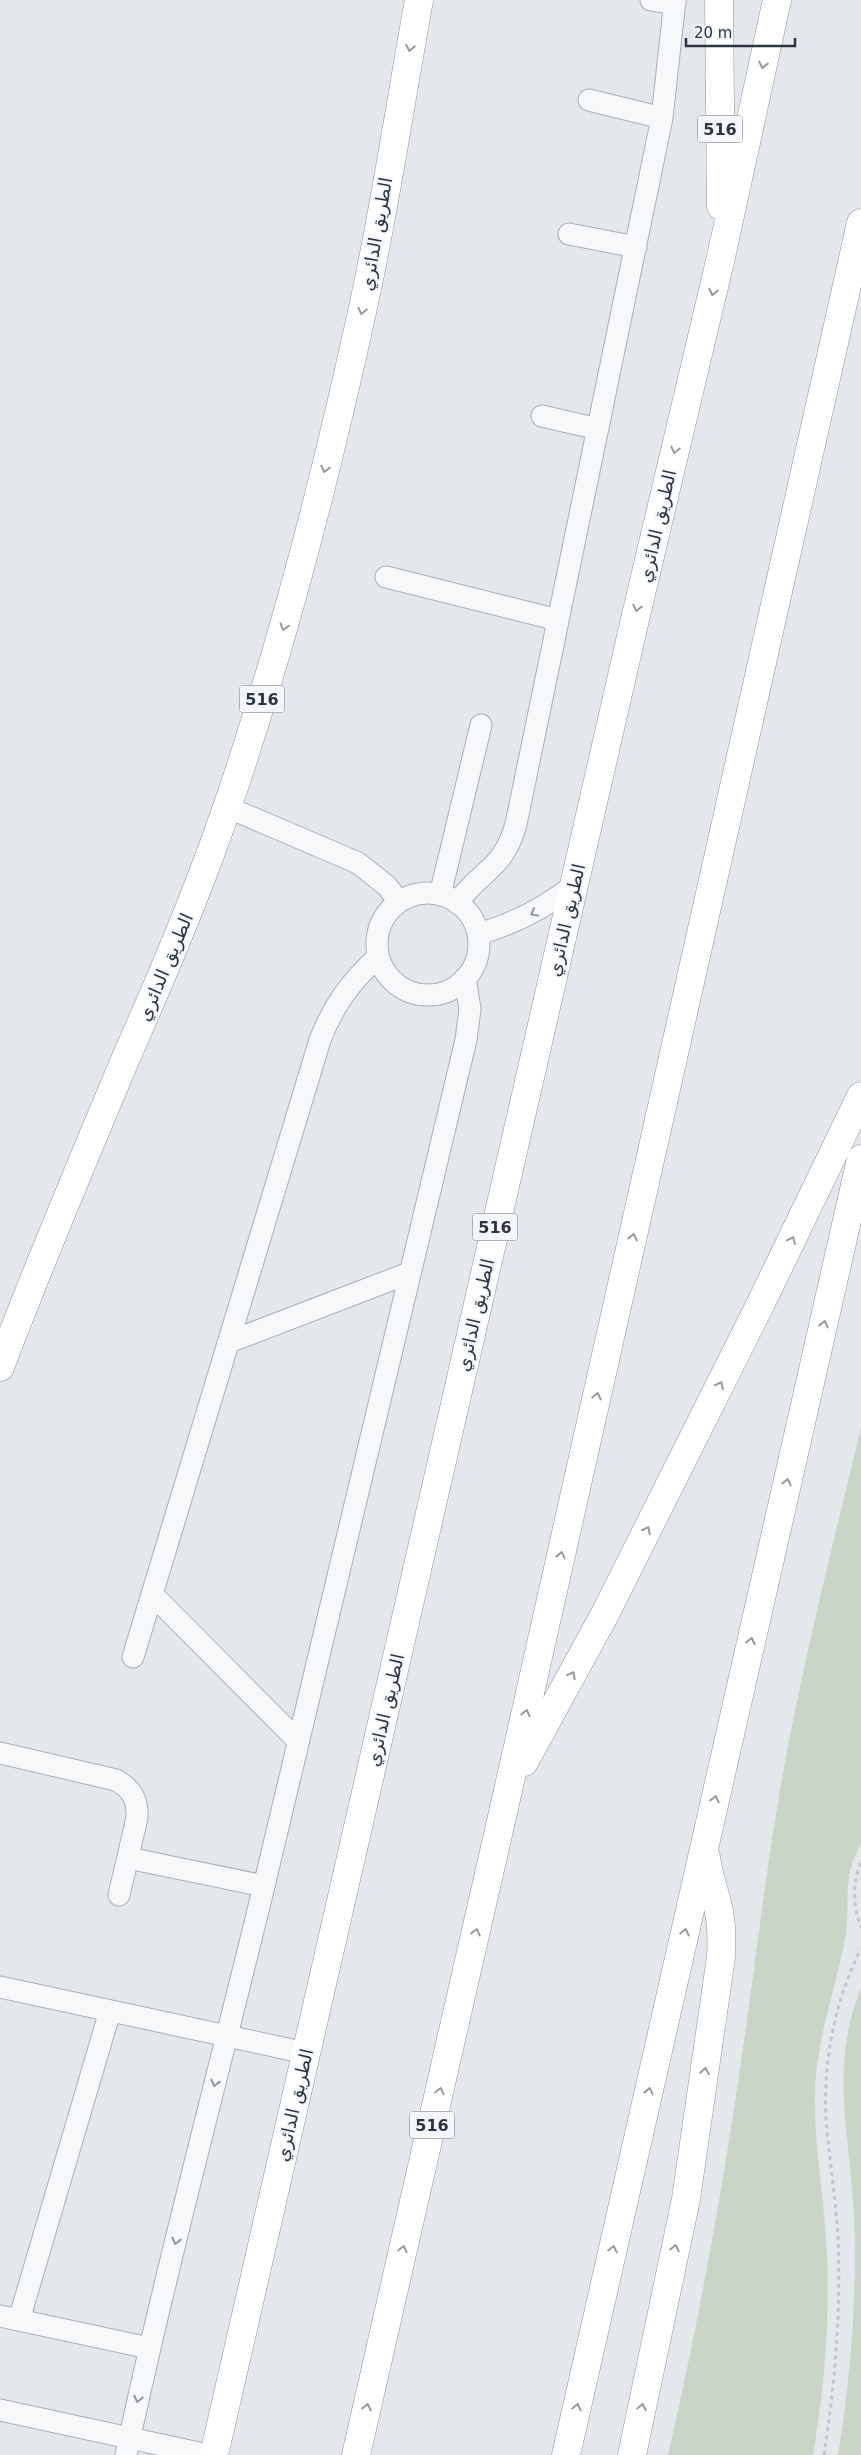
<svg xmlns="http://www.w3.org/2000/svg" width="861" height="2455" font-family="'DejaVu Sans',Vazirmatn,sans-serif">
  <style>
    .green { fill: #c9d6c5 }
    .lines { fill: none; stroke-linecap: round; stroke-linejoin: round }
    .service-casing { stroke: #a9aeb7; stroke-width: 23 }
    .trunk-casing { stroke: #8b94a3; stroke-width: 29 }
    .motorway-casing { stroke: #8b94a3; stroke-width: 29 }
    .path { stroke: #c2c5cb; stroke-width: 3; stroke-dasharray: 4 4; stroke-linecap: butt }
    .service { stroke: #f7f8fa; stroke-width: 21 }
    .trunk { stroke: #fff; stroke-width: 28 }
    .motorway { stroke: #fff; stroke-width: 28 }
    .oneway { stroke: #959aa2 }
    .oneway2 { stroke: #9196a0 }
    .labels { text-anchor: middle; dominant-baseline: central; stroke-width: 4; stroke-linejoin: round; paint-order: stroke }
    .shield { fill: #f4f6f9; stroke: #676e7b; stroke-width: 1 }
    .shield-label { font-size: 16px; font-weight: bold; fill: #2b3445 }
    .street-label { font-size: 18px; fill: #2b3445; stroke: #f4f6f9 }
  </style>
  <rect width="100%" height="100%" fill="#e4e7ec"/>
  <path class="green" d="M 861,1427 L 861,1844 C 840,1880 852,1902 845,1939 C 835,1991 816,2040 815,2094 C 814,2148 825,2202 827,2256 C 830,2323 824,2389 813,2455 L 668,2455 C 698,2325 722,2194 741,2062 C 754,1974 764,1885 779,1796 C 800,1672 832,1549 861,1427 Z
    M 861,1988 L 861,2455 L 838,2455 C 851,2376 857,2296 854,2216 C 850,2135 829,2066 861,1988 Z"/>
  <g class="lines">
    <g class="service-casing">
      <path id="service" d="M 651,0 L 675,4
        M 589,100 L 662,118
        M 569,234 L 636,247
        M 542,416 L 598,429
        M 386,577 L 558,620
        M 227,807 L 358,863 L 387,886 L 399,902
        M377 944a51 51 0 1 1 102 0a51 51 0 1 1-102 0Z
        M 440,895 L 481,725
        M 457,903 C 481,870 504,869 516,824 L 662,118 L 675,0
        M 478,934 C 514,924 545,908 574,885
        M 229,1342 L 409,1273
        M 152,1594 L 298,1741
        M 133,1657 L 320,1040 C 333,1006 351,981 378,957
        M 0,1753 L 116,1780 C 132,1789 138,1800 137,1818 L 119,1895
        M 128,1858 L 264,1886
        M 0,1987 L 306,2053
        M 0,2316 L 149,2348
        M 19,2320 L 110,2011
        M 0,2410 L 208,2455
        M 126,2455 C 167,2264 218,2076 264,1886 C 332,1605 397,1322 466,1040 L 470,1009 L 465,978"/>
    </g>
    <g class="trunk-casing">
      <path id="trunk" d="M 0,1367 C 39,1264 82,1162 125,1060 C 161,978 196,897 225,813 C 282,649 325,481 362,312 C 385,209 400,104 419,0
        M 566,2455 L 861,1159
        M 632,2455 L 686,2199 L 721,1957 C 722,1939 722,1921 717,1903 C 713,1887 708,1873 706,1857"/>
    </g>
    <g class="motorway-casing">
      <path id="motorway" d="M 719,0 L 721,206
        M 524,1762 L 605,1614 L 761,1303 L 861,1096
        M 214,2455 L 636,615 L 721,257 L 777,0
        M 356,2455 L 507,1795 L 861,223"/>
    </g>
    <path class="path" d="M 861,1863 C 852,1882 853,1908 861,1927
      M 824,2455 C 835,2384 841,2312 838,2239 C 836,2199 829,2159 826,2118 C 823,2061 835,2000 861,1949"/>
    <use href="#service" class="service"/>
    <use href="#trunk" class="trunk"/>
    <use href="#motorway" class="motorway"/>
  </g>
  <defs><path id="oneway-chevron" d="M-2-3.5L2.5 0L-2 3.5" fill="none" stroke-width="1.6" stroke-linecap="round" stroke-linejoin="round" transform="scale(1.25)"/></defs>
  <g class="oneway">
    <use href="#oneway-chevron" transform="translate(410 48) rotate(100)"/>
    <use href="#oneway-chevron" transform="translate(763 65) rotate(102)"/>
    <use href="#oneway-chevron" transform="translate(713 292) rotate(103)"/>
    <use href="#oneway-chevron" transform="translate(362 311) rotate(102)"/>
    <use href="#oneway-chevron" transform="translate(675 450) rotate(103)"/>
    <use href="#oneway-chevron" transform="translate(325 469) rotate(103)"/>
    <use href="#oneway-chevron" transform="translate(637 608) rotate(103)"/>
    <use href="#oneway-chevron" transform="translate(284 627) rotate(107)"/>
    <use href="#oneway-chevron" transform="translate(633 1237) rotate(-77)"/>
    <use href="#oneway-chevron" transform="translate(792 1240) rotate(-65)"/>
    <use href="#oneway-chevron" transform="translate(824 1324) rotate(-77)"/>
    <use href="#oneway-chevron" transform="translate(720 1385) rotate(-63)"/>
    <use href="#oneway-chevron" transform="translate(597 1396) rotate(-77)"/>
    <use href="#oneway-chevron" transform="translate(787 1482) rotate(-77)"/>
    <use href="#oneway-chevron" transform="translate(647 1530) rotate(-63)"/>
    <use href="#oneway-chevron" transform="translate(561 1555) rotate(-77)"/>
    <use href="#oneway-chevron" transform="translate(751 1641) rotate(-77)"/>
    <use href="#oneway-chevron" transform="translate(572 1675) rotate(-62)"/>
    <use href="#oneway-chevron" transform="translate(526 1713) rotate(-77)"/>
    <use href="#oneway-chevron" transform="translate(715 1799) rotate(-77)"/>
    <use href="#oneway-chevron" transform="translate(476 1932) rotate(-77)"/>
    <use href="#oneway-chevron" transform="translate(685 1932) rotate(-77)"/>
    <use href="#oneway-chevron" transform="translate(705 2071) rotate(-81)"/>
    <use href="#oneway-chevron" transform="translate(440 2091) rotate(-77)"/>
    <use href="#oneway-chevron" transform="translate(649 2091) rotate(-77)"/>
    <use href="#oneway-chevron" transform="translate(675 2248) rotate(-78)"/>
    <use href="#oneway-chevron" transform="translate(403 2249) rotate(-77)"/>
    <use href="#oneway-chevron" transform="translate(613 2249) rotate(-77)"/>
    <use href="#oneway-chevron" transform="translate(367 2407) rotate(-77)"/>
    <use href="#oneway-chevron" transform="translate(577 2407) rotate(-77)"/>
    <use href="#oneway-chevron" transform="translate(642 2407) rotate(-78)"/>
  </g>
  <g class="oneway2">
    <use href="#oneway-chevron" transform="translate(534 913) rotate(151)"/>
    <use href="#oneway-chevron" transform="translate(215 2083) rotate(104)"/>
    <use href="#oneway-chevron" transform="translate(176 2241) rotate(104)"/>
    <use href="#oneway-chevron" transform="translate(138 2399) rotate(102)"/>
  </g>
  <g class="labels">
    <g class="shield">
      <rect x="697.5" y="115.5" width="45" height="27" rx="4"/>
      <rect x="239.5" y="685.5" width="45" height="27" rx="4"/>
      <rect x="472.5" y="1213.5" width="45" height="27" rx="4"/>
      <rect x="409.5" y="2111.5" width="45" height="27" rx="4"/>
    </g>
    <g class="shield-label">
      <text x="720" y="129">516</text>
      <text x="262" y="699">516</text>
      <text x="495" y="1227">516</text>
      <text x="432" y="2125">516</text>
    </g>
    <g class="street-label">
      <text transform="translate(376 234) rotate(-80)">الطريق الدائري</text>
      <text transform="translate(657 526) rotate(-77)">الطريق الدائري</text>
      <text transform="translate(566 920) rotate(-77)">الطريق الدائري</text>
      <text transform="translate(165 967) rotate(-67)">الطريق الدائري</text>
      <text transform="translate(475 1315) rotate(-77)">الطريق الدائري</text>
      <text transform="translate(385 1710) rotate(-77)">الطريق الدائري</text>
      <text transform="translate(294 2105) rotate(-77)">الطريق الدائري</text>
    </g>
  </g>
  <path d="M686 38v8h109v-8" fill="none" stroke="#2b3445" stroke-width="2.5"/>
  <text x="694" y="38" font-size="15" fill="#2b3445" stroke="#f4f6f9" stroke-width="4" paint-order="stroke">20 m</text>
</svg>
